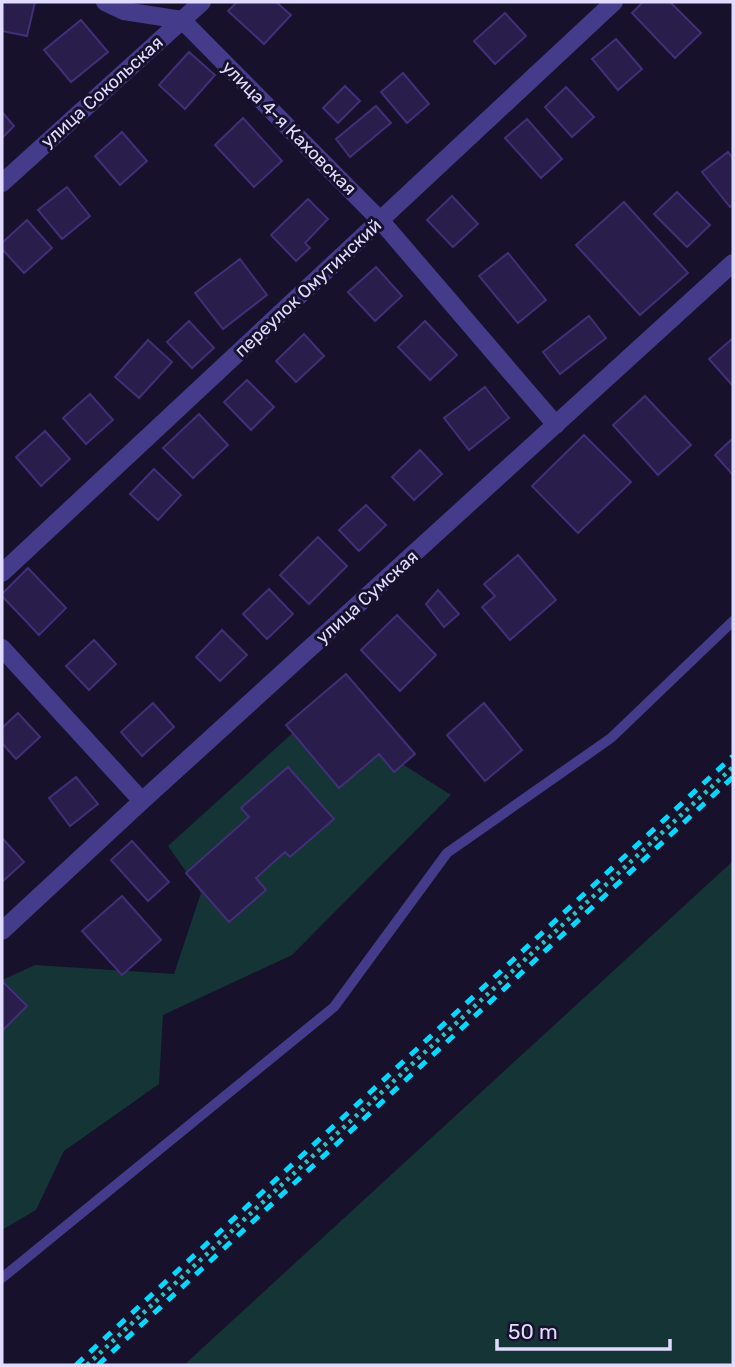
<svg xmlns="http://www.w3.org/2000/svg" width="735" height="1367" font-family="Rubik,sans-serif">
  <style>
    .green { fill: #143435 }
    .building { fill: #291d4c; stroke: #422f78; stroke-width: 2 }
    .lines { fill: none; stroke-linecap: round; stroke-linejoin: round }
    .path { stroke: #31bdbd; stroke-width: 4.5; stroke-dasharray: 3.5 5; stroke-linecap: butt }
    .lane { stroke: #443c8a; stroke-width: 10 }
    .street { stroke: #443c8a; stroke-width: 18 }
    .rail { stroke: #08d8fe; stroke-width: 5; stroke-dasharray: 10 9; stroke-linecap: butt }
    .labels { text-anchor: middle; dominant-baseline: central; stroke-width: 6; stroke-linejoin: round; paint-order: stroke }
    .street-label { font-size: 18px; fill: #e1dbff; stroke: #17112b }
  </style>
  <rect width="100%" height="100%" fill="#17112b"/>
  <path class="green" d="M 318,710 L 451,795 L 292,955 L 163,1015 L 159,1084 L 64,1151 L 36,1210 L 2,1230 L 2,980 L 35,965 L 174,974 L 201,893 L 168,846 Z
    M 733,861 L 733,1365 L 184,1365 Z"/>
  <path class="building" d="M 2,2 L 35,2 L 27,36 L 2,31 Z
    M 237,2 L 276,2 L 291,15 L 264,44 L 228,11 Z
    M 643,2 L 670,2 L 701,33 L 675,58 L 632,13 Z
    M 505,13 L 526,36 L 495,64 L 474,41 Z
    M 81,20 L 108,52 L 71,82 L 44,50 Z
    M 616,39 L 642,69 L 618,90 L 592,59 Z
    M 189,52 L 215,75 L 185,109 L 159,85 Z
    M 403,73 L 429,104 L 407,123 L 381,92 Z
    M 345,86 L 360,101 L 338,123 L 323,108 Z
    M 566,87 L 594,117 L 572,137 L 545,107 Z
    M 376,106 L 391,123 L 350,157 L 336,139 Z
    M 2,112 L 14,126 L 2,138 Z
    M 243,118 L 282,161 L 254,187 L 215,145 Z
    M 527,119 L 562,159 L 541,178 L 505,138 Z
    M 122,132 L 147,161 L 120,185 L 95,156 Z
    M 728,152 L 733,158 L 733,204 L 730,207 L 702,172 Z
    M 67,187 L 90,216 L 62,239 L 38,210 Z
    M 677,192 L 710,225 L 687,247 L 654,214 Z
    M 452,196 L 478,224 L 453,247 L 427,220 Z
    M 308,199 L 328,219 L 305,243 L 310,248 L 296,261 L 271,235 Z
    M 624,202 L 688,273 L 640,315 L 576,245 Z
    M 27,220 L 52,248 L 24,273 L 2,249 L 2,243 Z
    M 508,253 L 546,300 L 518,323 L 479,276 Z
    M 240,259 L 267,295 L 223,329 L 195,293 Z
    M 376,267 L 402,296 L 375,321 L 348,292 Z
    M 589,316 L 606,338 L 560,374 L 543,352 Z
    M 189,321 L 214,348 L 192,368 L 167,342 Z
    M 425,321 L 457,355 L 430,380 L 398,347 Z
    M 304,334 L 324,356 L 296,382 L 276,361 Z
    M 733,338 L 733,386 L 709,359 Z
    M 148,340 L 172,362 L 139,398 L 115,377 Z
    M 247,380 L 274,407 L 251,430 L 224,402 Z
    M 485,387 L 509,418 L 469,450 L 444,418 Z
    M 90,394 L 113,420 L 86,444 L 63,418 Z
    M 645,396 L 691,445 L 658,475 L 613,425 Z
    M 199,414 L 228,445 L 193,478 L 163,448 Z
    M 45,431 L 70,459 L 41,486 L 16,457 Z
    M 584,435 L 631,482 L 578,533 L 532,486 Z
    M 731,440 L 733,442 L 733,475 L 715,455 Z
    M 420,450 L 442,474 L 414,500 L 392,477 Z
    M 154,469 L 181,495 L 158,520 L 130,494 Z
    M 366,505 L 386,525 L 359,551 L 339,530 Z
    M 318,537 L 347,566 L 309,604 L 280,575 Z
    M 518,555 L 556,600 L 510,640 L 482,607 L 495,596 L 484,584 Z
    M 28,568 L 66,608 L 39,635 L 2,596 L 2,594 Z
    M 269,589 L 293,614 L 267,639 L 243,614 Z
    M 438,590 L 459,614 L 444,627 L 426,604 Z
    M 397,615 L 436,655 L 400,691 L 361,650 Z
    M 222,630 L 247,655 L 220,681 L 196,657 Z
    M 94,640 L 116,664 L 89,690 L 66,666 Z
    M 346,674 L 415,754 L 394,772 L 379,754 L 339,788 L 286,725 Z
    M 153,703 L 174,727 L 142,756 L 121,732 Z
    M 484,703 L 522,750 L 485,781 L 447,735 Z
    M 18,713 L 40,737 L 16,759 L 2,743 L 2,728 Z
    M 288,767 L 334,819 L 290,857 L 285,852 L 256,878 L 266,890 L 229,922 L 186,873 L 249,817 L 241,808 Z
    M 76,777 L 98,804 L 70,826 L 49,798 Z
    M 2,838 L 24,862 L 2,882 Z
    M 132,841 L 169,882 L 148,901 L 111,860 Z
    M 122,896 L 161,940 L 122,975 L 82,931 Z
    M 2,981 L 27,1006 L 2,1031 Z"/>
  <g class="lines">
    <path class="path" d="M 87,1365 L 733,767"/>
    <path class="lane" d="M 2,1278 L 334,1007 L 447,853 L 611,738 L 733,621"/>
    <path class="street" d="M 105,2 L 124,11 L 182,20 L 381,221 L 556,425
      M 2,183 L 202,2
      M 2,573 L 614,2
      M 2,648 L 142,801
      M 2,931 L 142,801 L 733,263"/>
    <path class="rail" d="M 76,1365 L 733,756
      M 98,1365 L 733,777"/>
  </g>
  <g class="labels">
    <g class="street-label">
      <text transform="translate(102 92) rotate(-42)">улица Сокольская</text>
      <text transform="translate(289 128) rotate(45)">улица 4-я Каховская</text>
      <text transform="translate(308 288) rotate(-43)">переулок Омутинский</text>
      <text transform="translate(367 597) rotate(-42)">улица Сумская</text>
    </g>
  </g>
  <rect width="735" height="1367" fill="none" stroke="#e1dbff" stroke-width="7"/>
  <path d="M497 1339v10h173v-10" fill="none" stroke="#e1dbff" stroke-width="3.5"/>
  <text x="508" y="1339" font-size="21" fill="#e1dbff" stroke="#17112b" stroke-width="5" paint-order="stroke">50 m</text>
</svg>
